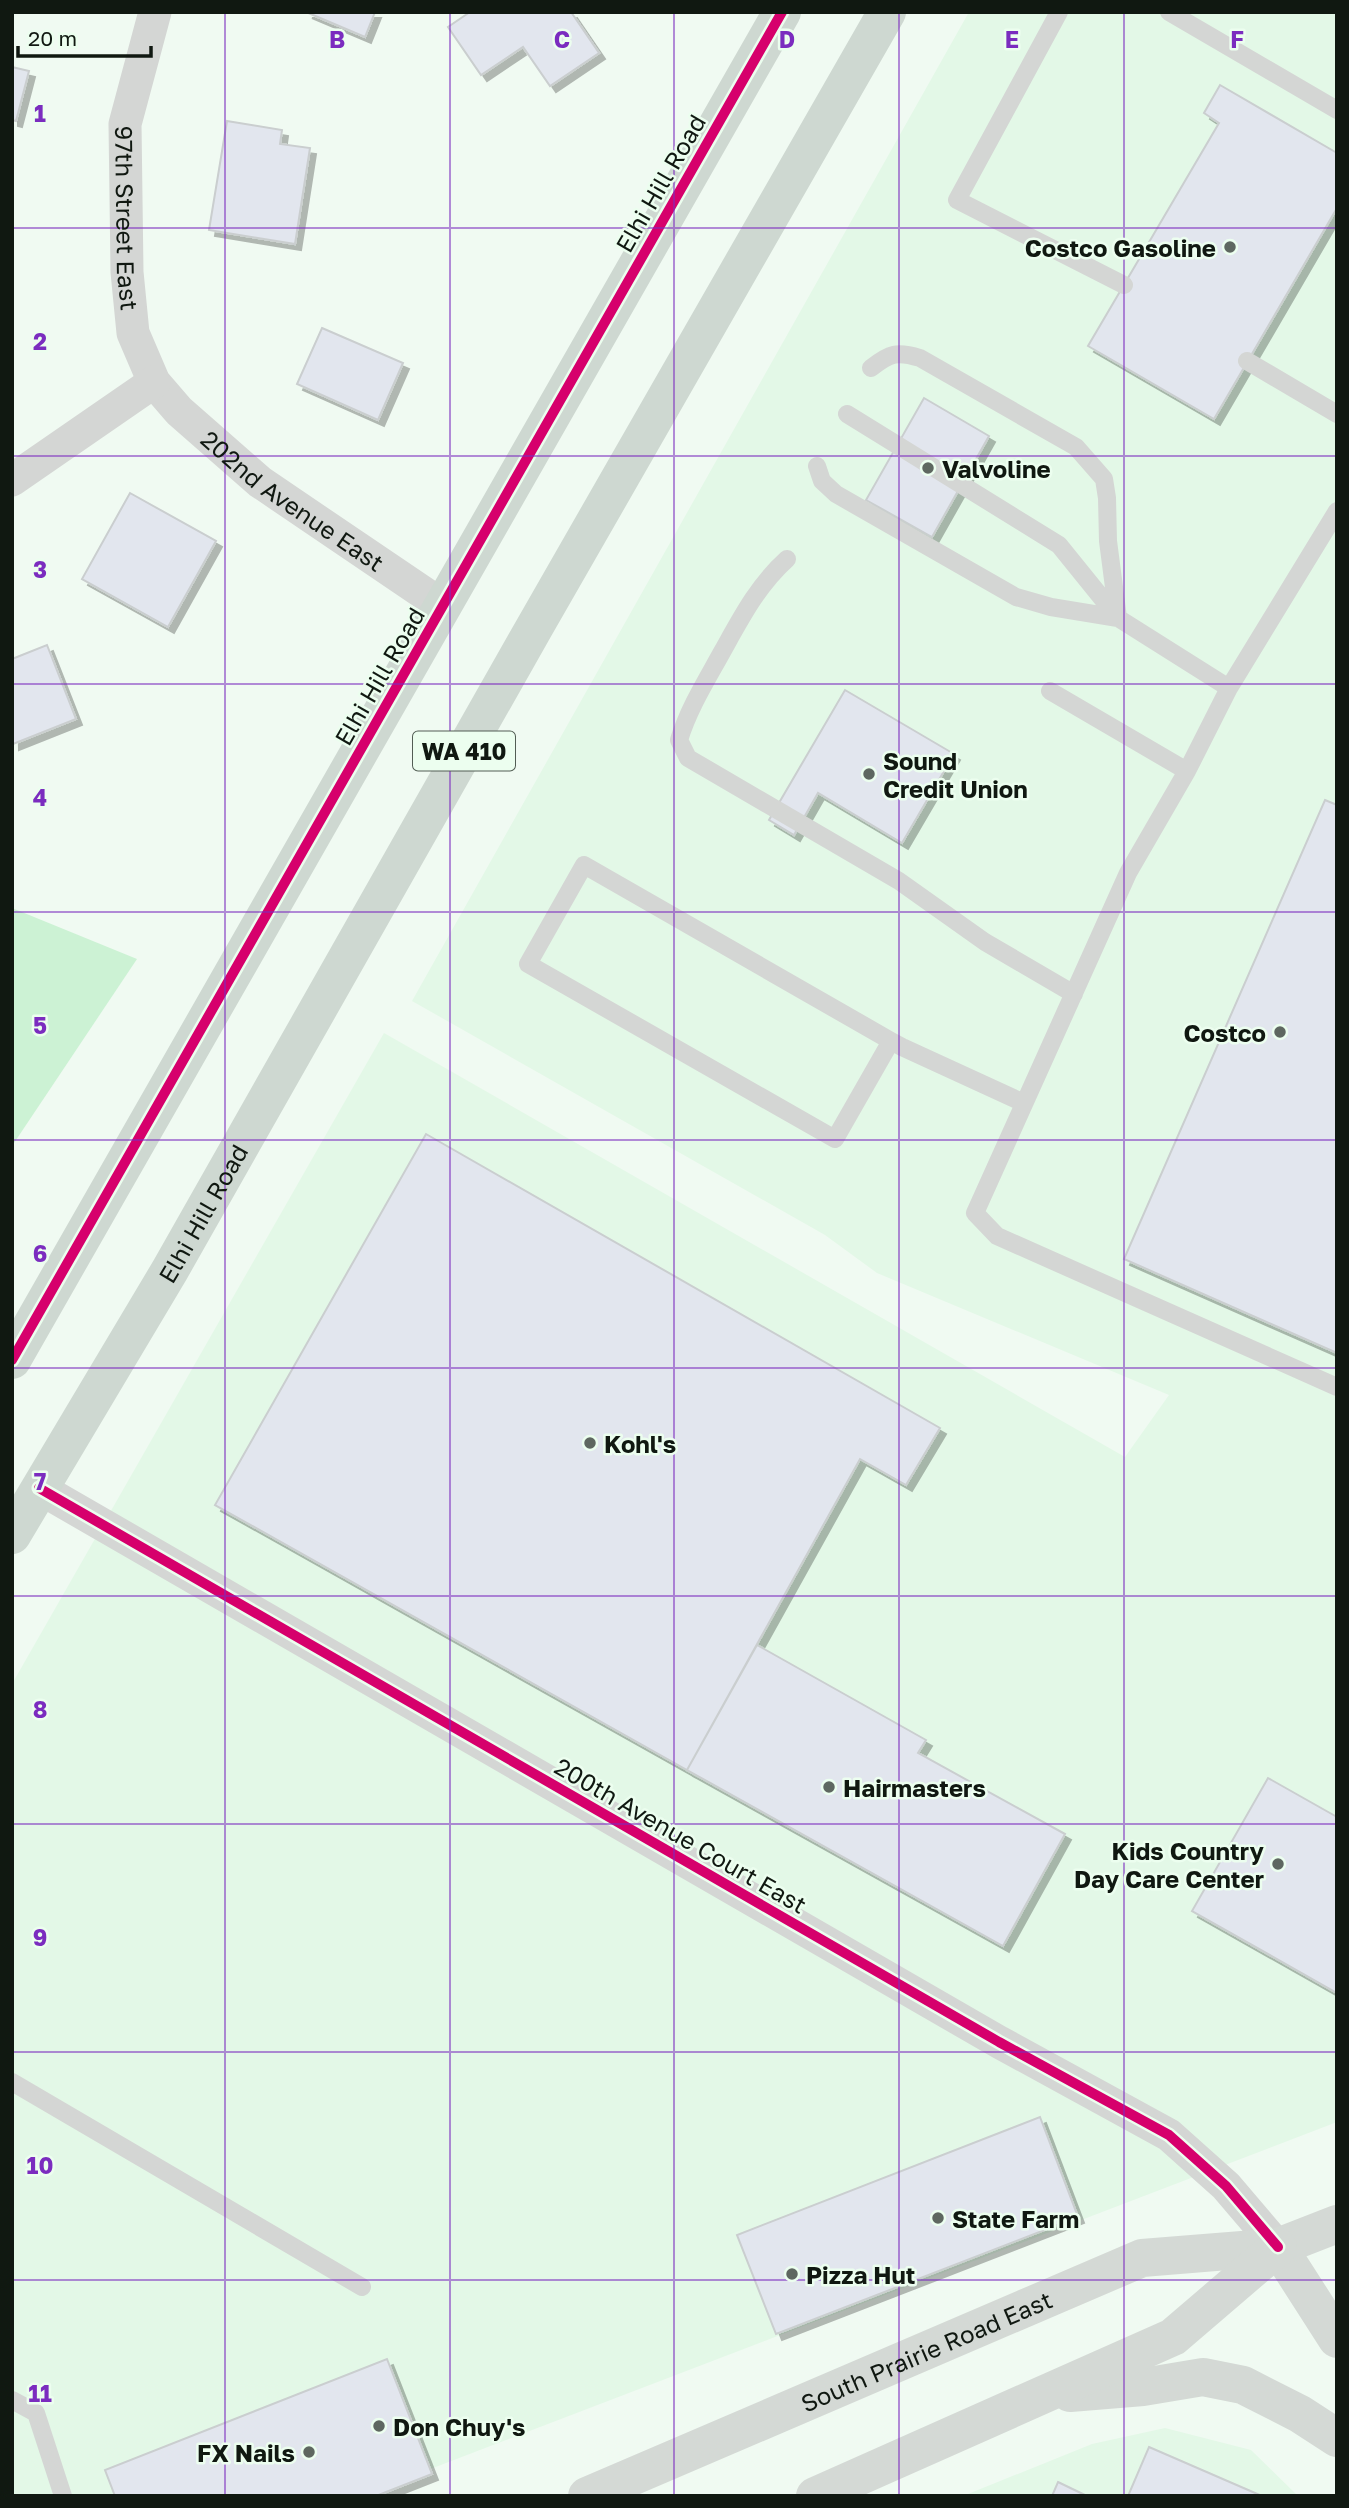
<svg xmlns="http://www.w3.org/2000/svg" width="1349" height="2508" font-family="'Golos Text',sans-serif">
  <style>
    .built { fill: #e3f8e7 }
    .green { fill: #ccf2d4 }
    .building { fill: #e2e6ee; stroke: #cacecf; stroke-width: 2; filter: url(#shadow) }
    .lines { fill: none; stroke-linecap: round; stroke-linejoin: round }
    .lane { stroke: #d4d6d4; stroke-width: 18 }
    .street { stroke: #d4d6d4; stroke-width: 33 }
    .secondary { stroke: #d4d9d5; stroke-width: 38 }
    .primary { stroke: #ced8d1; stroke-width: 38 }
    .cycleway-casing { stroke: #ecfeef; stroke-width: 15 }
    .cycleway { stroke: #d6006c; stroke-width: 10 }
    .grid { fill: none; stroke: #7b2cbf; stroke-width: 2; stroke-opacity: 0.55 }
    .poi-dot { fill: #5e6760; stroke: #ecfeef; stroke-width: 2.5 }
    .labels { text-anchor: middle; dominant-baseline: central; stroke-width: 5; stroke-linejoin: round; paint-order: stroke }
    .shield { fill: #ecfeef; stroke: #525d54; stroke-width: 2 }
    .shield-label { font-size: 23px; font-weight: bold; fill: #101811 }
    .street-label { font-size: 24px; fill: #101811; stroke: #ecfeef }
    .poi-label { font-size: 24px; font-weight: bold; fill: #101811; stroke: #ecfeef; text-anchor: start }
    .grid-label { font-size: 23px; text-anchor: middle; font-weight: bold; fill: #7b2cbf; stroke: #ecfeef; stroke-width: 5; stroke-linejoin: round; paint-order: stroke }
  </style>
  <defs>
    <filter id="shadow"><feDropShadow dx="6" dy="6" stdDeviation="0" flood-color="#0004"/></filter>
  </defs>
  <rect width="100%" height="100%" fill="#f0faf2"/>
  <path class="built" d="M 969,12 L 1337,12 L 1337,2122 L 360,2496 L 12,2496 L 12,1684 L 384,1033 L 1125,1457 L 1169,1395 L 877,1273 L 825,1235 L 412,1001 Z
    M 1165,2428 L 1251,2450 L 1298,2496 L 963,2496 L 1092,2444 Z"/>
  <path class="green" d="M 12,908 L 137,959 L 12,1146 Z"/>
  <path class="building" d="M 306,12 L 375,12 L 365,37 Z
    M 470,12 L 571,12 L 599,53 L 550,86 L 523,47 L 481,75 L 448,27 Z
    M 12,67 L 29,71 L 16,121 L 12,120 Z
    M 1220,85 L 1337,153 L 1337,208 L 1214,419 L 1088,346 L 1219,123 L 1204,113 Z
    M 227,121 L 282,130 L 280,144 L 310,148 L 295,244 L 209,230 Z
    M 322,328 L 403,363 L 378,420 L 297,384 Z
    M 924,398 L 989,436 L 932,537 L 866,500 Z
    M 130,493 L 216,541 L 168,627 L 82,579 Z
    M 47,645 L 76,719 L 13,744 L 12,659 Z
    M 845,690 L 954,754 L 902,843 L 818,793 L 794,835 L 769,820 Z
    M 1325,800 L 1337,805 L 1337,1353 L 1124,1259 Z
    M 426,1134 L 940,1428 L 906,1485 L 860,1459 L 687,1770 L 215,1505 Z
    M 757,1645 L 926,1740 L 918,1753 L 1065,1834 L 1003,1946 L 687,1770 Z
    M 1268,1778 L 1337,1817 L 1337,1993 L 1192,1911 Z
    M 1040,2117 L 1078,2217 L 776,2334 L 737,2235 Z
    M 387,2359 L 432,2474 L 376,2496 L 115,2496 L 105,2470 Z
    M 1149,2447 L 1262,2496 L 1128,2496 Z
    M 1058,2482 L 1087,2496 L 1052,2496 Z"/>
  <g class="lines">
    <path class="lane" d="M 1059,12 L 957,200 L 1124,285
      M 1169,12 L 1337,110
      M 1247,361 L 1337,414
      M 871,368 C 890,353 897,351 920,358 L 1076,447 L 1104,479 L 1107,498 L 1108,541 L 1118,618
      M 847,414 L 1059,545 L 1118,618 L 1229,688
      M 817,466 L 822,481 L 836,494 L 1016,597 L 1051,607 L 1118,618
      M 1337,511 L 1229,688 L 1187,771 L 1128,873 L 975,1213 L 997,1236 L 1337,1387
      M 787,559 C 758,585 741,618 722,652 C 706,681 689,708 679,740 L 688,758 L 899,881 L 985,942 L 1074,994
      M 1050,691 L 1187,771
      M 891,1041 L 835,1139 L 528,964 L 584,865 L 891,1041 L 902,1047 L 1024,1103
      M 12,2082 L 362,2287
      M 12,2400 L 36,2413 L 63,2496"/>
    <g class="street">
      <path id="s1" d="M 155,12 L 125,124 L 127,272 L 133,333 L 154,382 L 179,411 L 260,482 L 443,606"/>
      <path d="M 12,480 L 154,382"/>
      <path d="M 39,1488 L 999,2042 L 1169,2135 L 1226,2186 L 1278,2247"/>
    </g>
    <g class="secondary">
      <path d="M 1278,2247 L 1337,2339"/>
      <path d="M 1070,2393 L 1143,2387 L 1203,2377 L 1243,2385 L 1300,2414 L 1337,2438"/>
      <path id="s2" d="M 587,2496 L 1142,2258 L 1278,2247 L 1337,2224"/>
      <path d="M 815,2496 L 1173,2337 L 1278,2247"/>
    </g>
    <g class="primary">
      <path d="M 12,1360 L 782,12"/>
      <path id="s3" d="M 12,1535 L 170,1270 L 534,628 L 887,12"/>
    </g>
    <g class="cycleway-casing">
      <path id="cycleway" d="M 12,1360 L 782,12
        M 39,1488 L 999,2042 L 1169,2135 L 1226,2186 L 1278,2247"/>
    </g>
    <use href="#cycleway" class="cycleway"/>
  </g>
  <path class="grid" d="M 225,12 L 225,2496M 450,12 L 450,2496M 674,12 L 674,2496M 899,12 L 899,2496M 1124,12 L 1124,2496M 12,228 L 1337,228M 12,456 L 1337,456M 12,684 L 1337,684M 12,912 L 1337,912M 12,1140 L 1337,1140M 12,1368 L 1337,1368M 12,1596 L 1337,1596M 12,1824 L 1337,1824M 12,2052 L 1337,2052M 12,2280 L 1337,2280"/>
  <g class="poi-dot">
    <circle cx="1230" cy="247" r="7"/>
    <circle cx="928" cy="468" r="7"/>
    <circle cx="869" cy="774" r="7"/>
    <circle cx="1280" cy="1032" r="7"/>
    <circle cx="590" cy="1443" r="7"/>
    <circle cx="829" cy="1787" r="7"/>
    <circle cx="1278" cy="1864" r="7"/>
    <circle cx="938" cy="2218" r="7"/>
    <circle cx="792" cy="2274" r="7"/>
    <circle cx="379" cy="2426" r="7"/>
    <circle cx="309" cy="2452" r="7"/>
  </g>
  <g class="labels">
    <rect class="shield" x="413" y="731.5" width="102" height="39" rx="5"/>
    <g class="shield-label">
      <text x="464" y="751">WA 410</text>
    </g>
    <g class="street-label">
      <text transform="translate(660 183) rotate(-60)">Elhi Hill Road</text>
      <text stroke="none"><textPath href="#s1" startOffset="210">97th Street East</textPath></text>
      <text stroke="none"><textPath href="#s1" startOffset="562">202nd Avenue East</textPath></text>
      <text transform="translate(379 676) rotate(-60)">Elhi Hill Road</text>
      <text stroke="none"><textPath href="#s3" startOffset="374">Elhi Hill Road</textPath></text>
      <text transform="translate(681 1835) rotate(30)">200th Avenue Court East</text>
      <text stroke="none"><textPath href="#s2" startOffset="369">South Prairie Road East</textPath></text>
    </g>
    <g class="poi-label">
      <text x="1216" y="247" text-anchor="end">Costco Gasoline</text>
      <text x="942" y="468">Valvoline</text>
      <text x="883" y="760">Sound<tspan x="883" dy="28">Credit Union</tspan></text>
      <text x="1266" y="1032" text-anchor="end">Costco</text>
      <text x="604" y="1443">Kohl's</text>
      <text x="843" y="1787">Hairmasters</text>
      <text x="1264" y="1850" text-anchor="end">Kids Country<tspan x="1264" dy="28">Day Care Center</tspan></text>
      <text x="952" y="2218">State Farm</text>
      <text x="806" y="2274">Pizza Hut</text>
      <text x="393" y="2426">Don Chuy's</text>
      <text x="295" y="2452" text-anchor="end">FX Nails</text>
    </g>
  </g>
  <g class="grid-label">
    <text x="337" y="48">B</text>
    <text x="562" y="48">C</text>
    <text x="787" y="48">D</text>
    <text x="1012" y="48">E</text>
    <text x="1237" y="48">F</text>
    <text x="40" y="122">1</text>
    <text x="40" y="350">2</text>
    <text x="40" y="578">3</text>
    <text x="40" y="806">4</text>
    <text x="40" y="1034">5</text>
    <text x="40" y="1262">6</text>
    <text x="40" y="1490">7</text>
    <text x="40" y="1718">8</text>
    <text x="40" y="1946">9</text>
    <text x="40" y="2174">10</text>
    <text x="40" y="2402">11</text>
  </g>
  <rect width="1349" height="2508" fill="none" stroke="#101811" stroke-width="28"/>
  <path d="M18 46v10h133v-10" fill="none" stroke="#101811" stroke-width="3.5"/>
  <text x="28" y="46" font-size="21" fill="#101811" stroke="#ecfeef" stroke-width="5" paint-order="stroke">20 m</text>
</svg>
